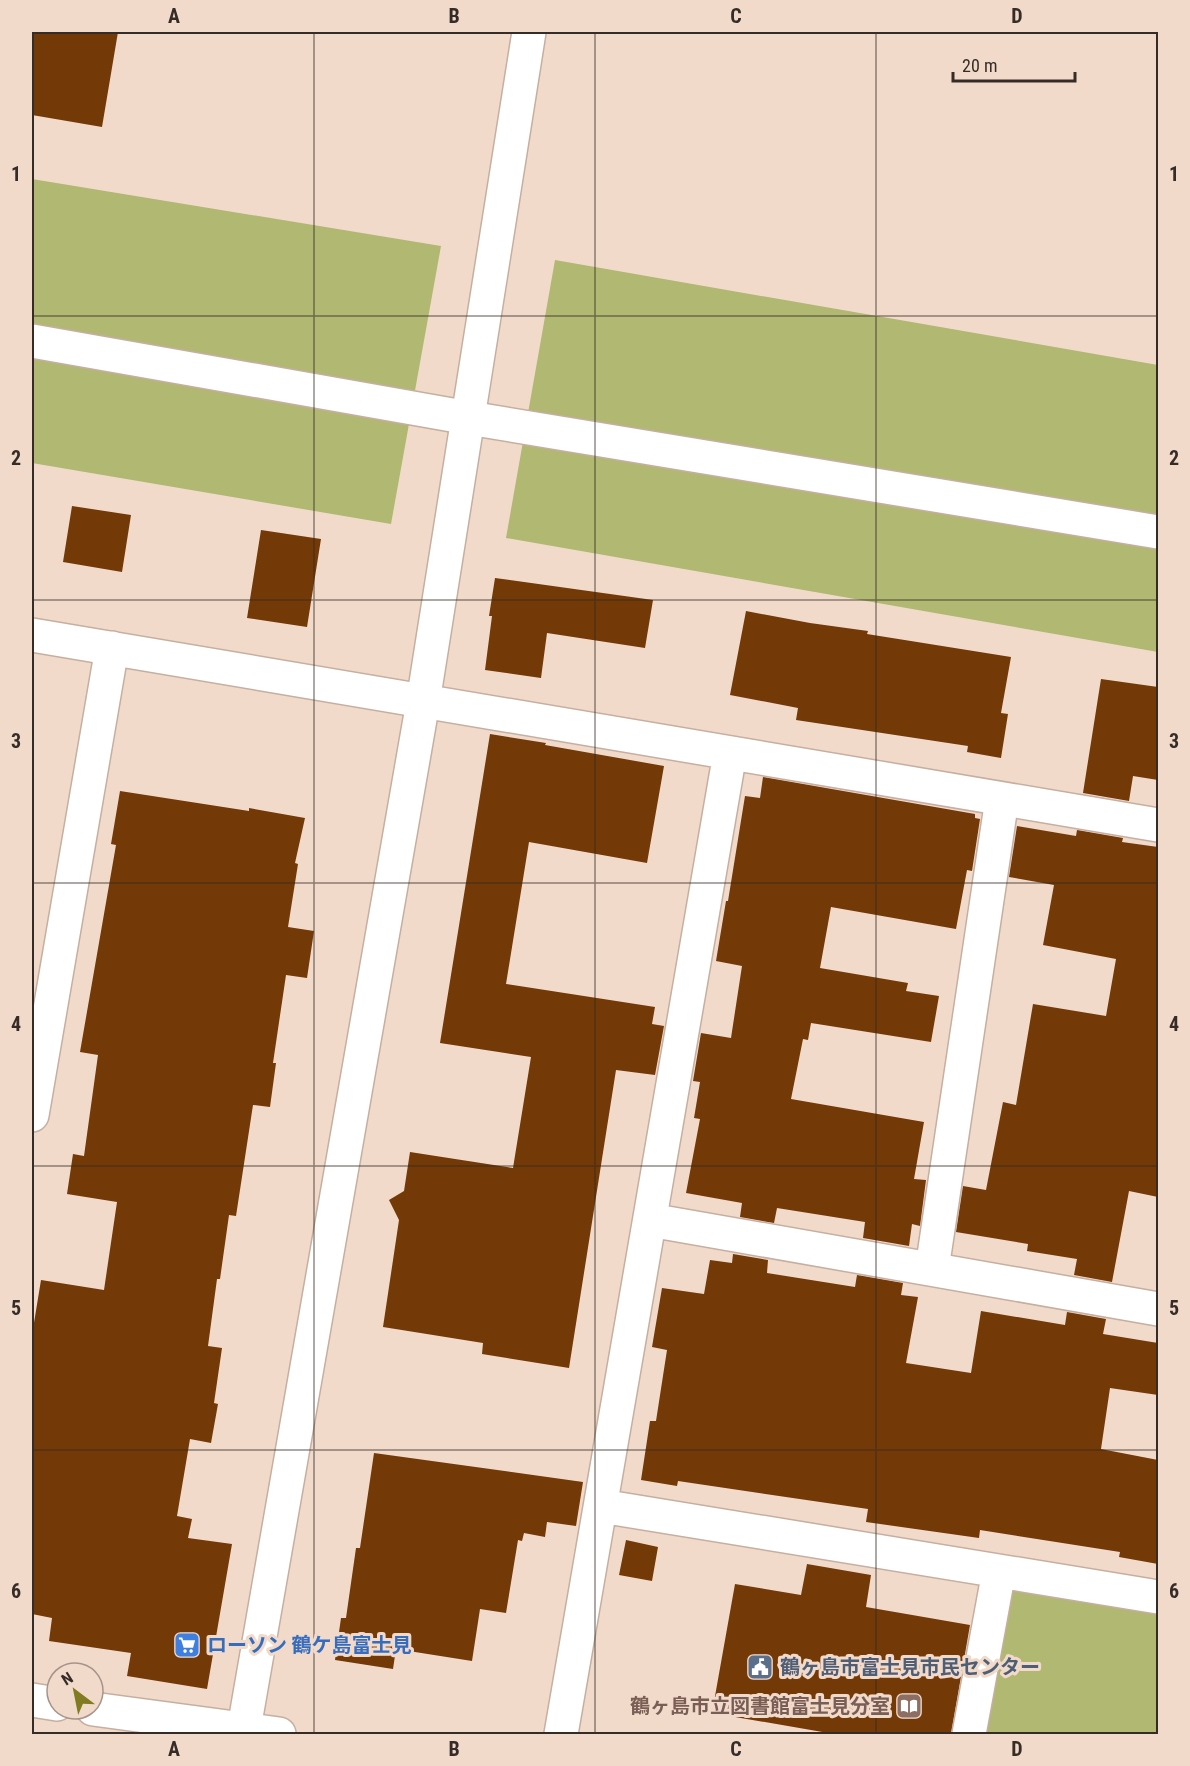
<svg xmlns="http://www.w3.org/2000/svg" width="1190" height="1766" font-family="'Roboto Condensed','Noto Sans JP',sans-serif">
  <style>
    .green { fill: #b0b872 }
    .building { fill: #733906 }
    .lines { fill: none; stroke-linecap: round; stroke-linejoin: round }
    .minor-casing { stroke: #c6afa1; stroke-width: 36 }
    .tertiary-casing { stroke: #c6afa1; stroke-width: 36 }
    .minor { stroke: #fff; stroke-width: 33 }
    .tertiary { stroke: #fff; stroke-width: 33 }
    .grid { fill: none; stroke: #352c27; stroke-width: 1.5; stroke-opacity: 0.55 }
    .labels { text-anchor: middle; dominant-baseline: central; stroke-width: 6; stroke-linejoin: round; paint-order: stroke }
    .shop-label { font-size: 20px; font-weight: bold; fill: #366cbe; stroke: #f2dacb; text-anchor: start }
    .service-label { font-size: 20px; font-weight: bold; fill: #4e5e75; stroke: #f2dacb; text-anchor: start }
    .education-label { font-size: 20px; font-weight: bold; fill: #785e54; stroke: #f2dacb; text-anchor: end }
    .neatline { fill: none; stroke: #352c27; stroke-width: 2 }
    .grid-label { font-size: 20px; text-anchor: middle; font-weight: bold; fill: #352c27 }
  </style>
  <rect width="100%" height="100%" fill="#f2dacb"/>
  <path class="green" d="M 32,179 L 441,246 L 391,524 L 32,463 Z
    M 555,260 L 1158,365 L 1158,652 L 506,538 Z
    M 999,1571 L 1158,1597 L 1158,1734 L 969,1734 Z"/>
  <path class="building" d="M 32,32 L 118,32 L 102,127 L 32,115 Z
    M 72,506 L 131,515 L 122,572 L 63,562 Z
    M 261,530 L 321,539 L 307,627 L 247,618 Z
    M 495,578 L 653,600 L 645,648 L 547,633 L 541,678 L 485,670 L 492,616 L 489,616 Z
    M 746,611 L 810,623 L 868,631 L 867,634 L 1011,657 L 1001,713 L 1008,714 L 1001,758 L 967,752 L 968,746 L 796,720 L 798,708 L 730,695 Z
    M 1101,679 L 1158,687 L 1158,780 L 1133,776 L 1129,801 L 1083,793 Z
    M 490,734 L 546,743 L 545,745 L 664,766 L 647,863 L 529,842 L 506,984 L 655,1007 L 652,1024 L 664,1026 L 655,1075 L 616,1070 L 569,1368 L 482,1354 L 483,1343 L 383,1327 L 399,1220 L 389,1200 L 404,1191 L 410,1152 L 513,1168 L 531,1057 L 440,1043 Z
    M 763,777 L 975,814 L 975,818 L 980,819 L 972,871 L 967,870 L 956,929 L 831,907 L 820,968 L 908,983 L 906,991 L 939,996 L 931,1042 L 811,1023 L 808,1040 L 803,1039 L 791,1099 L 924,1122 L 914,1179 L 926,1180 L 920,1226 L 912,1224 L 909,1246 L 863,1238 L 865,1222 L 777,1208 L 774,1223 L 740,1217 L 742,1203 L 686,1193 L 700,1119 L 694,1118 L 700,1082 L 693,1081 L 701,1033 L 731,1038 L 742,966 L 716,961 L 726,901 L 728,901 L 745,796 L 760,798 Z
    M 120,791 L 249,811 L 249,808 L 305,818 L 295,863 L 298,864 L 288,927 L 314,931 L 307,978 L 286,975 L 273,1063 L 276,1063 L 270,1107 L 253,1105 L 236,1216 L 229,1215 L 220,1279 L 217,1279 L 208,1346 L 222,1348 L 214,1403 L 218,1404 L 211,1443 L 190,1439 L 177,1516 L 192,1519 L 188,1538 L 232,1544 L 207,1689 L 127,1676 L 131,1653 L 49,1641 L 52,1618 L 32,1614 L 32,1335 L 41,1280 L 104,1290 L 117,1202 L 67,1194 L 73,1154 L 84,1156 L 98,1055 L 80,1052 L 116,845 L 111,844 Z
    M 1017,826 L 1076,836 L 1077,830 L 1123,838 L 1122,842 L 1158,847 L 1158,1197 L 1129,1191 L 1112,1282 L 1074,1275 L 1077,1259 L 1027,1251 L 1028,1244 L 956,1232 L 963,1186 L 986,1190 L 1003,1102 L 1016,1105 L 1033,1004 L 1106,1016 L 1116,959 L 1043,945 L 1054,885 L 1009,877 Z
    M 733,1254 L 768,1260 L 767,1273 L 855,1287 L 857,1275 L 903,1283 L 901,1295 L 918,1297 L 906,1363 L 971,1373 L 981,1311 L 1065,1325 L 1067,1312 L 1106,1319 L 1103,1334 L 1158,1343 L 1158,1395 L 1110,1388 L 1101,1449 L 1158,1460 L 1158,1564 L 1119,1557 L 1120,1552 L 980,1530 L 979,1538 L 866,1522 L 868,1509 L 678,1481 L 677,1486 L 641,1480 L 650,1421 L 656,1421 L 667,1350 L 652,1347 L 662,1288 L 704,1294 L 710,1260 L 732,1263 Z
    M 374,1453 L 583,1482 L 576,1526 L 547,1522 L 545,1537 L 524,1533 L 522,1541 L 518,1540 L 506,1613 L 480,1609 L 472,1661 L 396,1649 L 393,1669 L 335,1660 L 341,1618 L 346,1618 L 356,1548 L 360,1548 Z
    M 626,1540 L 658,1547 L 652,1581 L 619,1575 Z
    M 807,1564 L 871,1575 L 866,1607 L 970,1625 L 951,1734 L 834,1734 L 712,1713 L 735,1584 L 801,1595 Z"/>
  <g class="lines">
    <g class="minor-casing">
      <path id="minor" d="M 32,341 L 469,418 L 1158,532
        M 32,635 L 1158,825
        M 32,1115 L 112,648
        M 650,1220 L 1158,1309
        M 932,1269 L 1002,799
        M 601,1506 L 1158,1597
        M 32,1700 L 57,1704
        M 93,1709 L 279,1734
        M 561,1734 L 730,753
        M 969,1734 L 999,1571"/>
    </g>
    <g class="tertiary-casing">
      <path id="tertiary" d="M 243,1734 L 423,702 L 529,32"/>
    </g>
    <use href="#minor" class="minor"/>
    <use href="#tertiary" class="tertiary"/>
  </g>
  <path class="grid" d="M 314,32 L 314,1734M 595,32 L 595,1734M 876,32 L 876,1734M 32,316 L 1158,316M 32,600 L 1158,600M 32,883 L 1158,883M 32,1166 L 1158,1166M 32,1450 L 1158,1450"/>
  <defs>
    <g id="supermarket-square" transform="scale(1.35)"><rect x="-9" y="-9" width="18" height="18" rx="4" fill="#3f7fe0" stroke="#f2dacb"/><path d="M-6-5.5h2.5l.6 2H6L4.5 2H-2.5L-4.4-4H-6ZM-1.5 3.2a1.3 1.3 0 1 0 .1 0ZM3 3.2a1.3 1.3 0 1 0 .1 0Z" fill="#fff"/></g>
    <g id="civic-square" transform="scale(1.35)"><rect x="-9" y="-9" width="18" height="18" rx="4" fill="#5c6f8a" stroke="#f2dacb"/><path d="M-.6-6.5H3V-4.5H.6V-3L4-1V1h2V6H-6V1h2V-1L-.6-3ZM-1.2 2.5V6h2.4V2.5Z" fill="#fff"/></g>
    <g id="library-square" transform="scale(1.35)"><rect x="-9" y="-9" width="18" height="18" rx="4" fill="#8d6e63" stroke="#f2dacb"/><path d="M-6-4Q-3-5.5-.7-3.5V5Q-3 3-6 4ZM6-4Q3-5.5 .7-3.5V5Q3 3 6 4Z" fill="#fff"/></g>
  </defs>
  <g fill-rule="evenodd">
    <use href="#supermarket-square" x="187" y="1645"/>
    <use href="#civic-square" x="760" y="1667"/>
    <use href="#library-square" x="909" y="1706"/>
  </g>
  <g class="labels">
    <g class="shop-label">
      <text x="207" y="1645">ローソン 鶴ケ島富士見</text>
    </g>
    <g class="service-label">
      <text x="780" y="1667">鶴ヶ島市富士見市民センター</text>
    </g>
    <g class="education-label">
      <text x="890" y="1706">鶴ヶ島市立図書館富士見分室</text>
    </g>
  </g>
  <rect width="1190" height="1766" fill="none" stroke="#f2dacb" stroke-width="66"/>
  <g transform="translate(75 1691) rotate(328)"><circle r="28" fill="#f2dacb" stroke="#a69489" stroke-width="1.5"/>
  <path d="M0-4.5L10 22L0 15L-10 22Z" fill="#817c22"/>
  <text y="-9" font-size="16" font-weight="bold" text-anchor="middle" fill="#352c27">N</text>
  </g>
  <path d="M953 72v9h122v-9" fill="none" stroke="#352c27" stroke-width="3"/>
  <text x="962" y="72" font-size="18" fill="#352c27" stroke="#f2dacb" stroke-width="4.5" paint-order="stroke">20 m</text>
  <rect x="33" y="33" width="1124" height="1700" class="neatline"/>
  <g class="grid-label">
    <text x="174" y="23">A</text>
    <text x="454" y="23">B</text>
    <text x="736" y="23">C</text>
    <text x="1017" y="23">D</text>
    <text x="16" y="181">1</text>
    <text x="1174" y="181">1</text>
    <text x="16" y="465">2</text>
    <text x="1174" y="465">2</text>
    <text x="16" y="748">3</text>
    <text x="1174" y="748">3</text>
    <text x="16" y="1031">4</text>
    <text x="1174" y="1031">4</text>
    <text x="16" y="1315">5</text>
    <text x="1174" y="1315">5</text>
    <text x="16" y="1598">6</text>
    <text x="1174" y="1598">6</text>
    <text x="174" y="1756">A</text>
    <text x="454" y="1756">B</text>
    <text x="736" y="1756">C</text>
    <text x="1017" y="1756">D</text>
  </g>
</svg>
